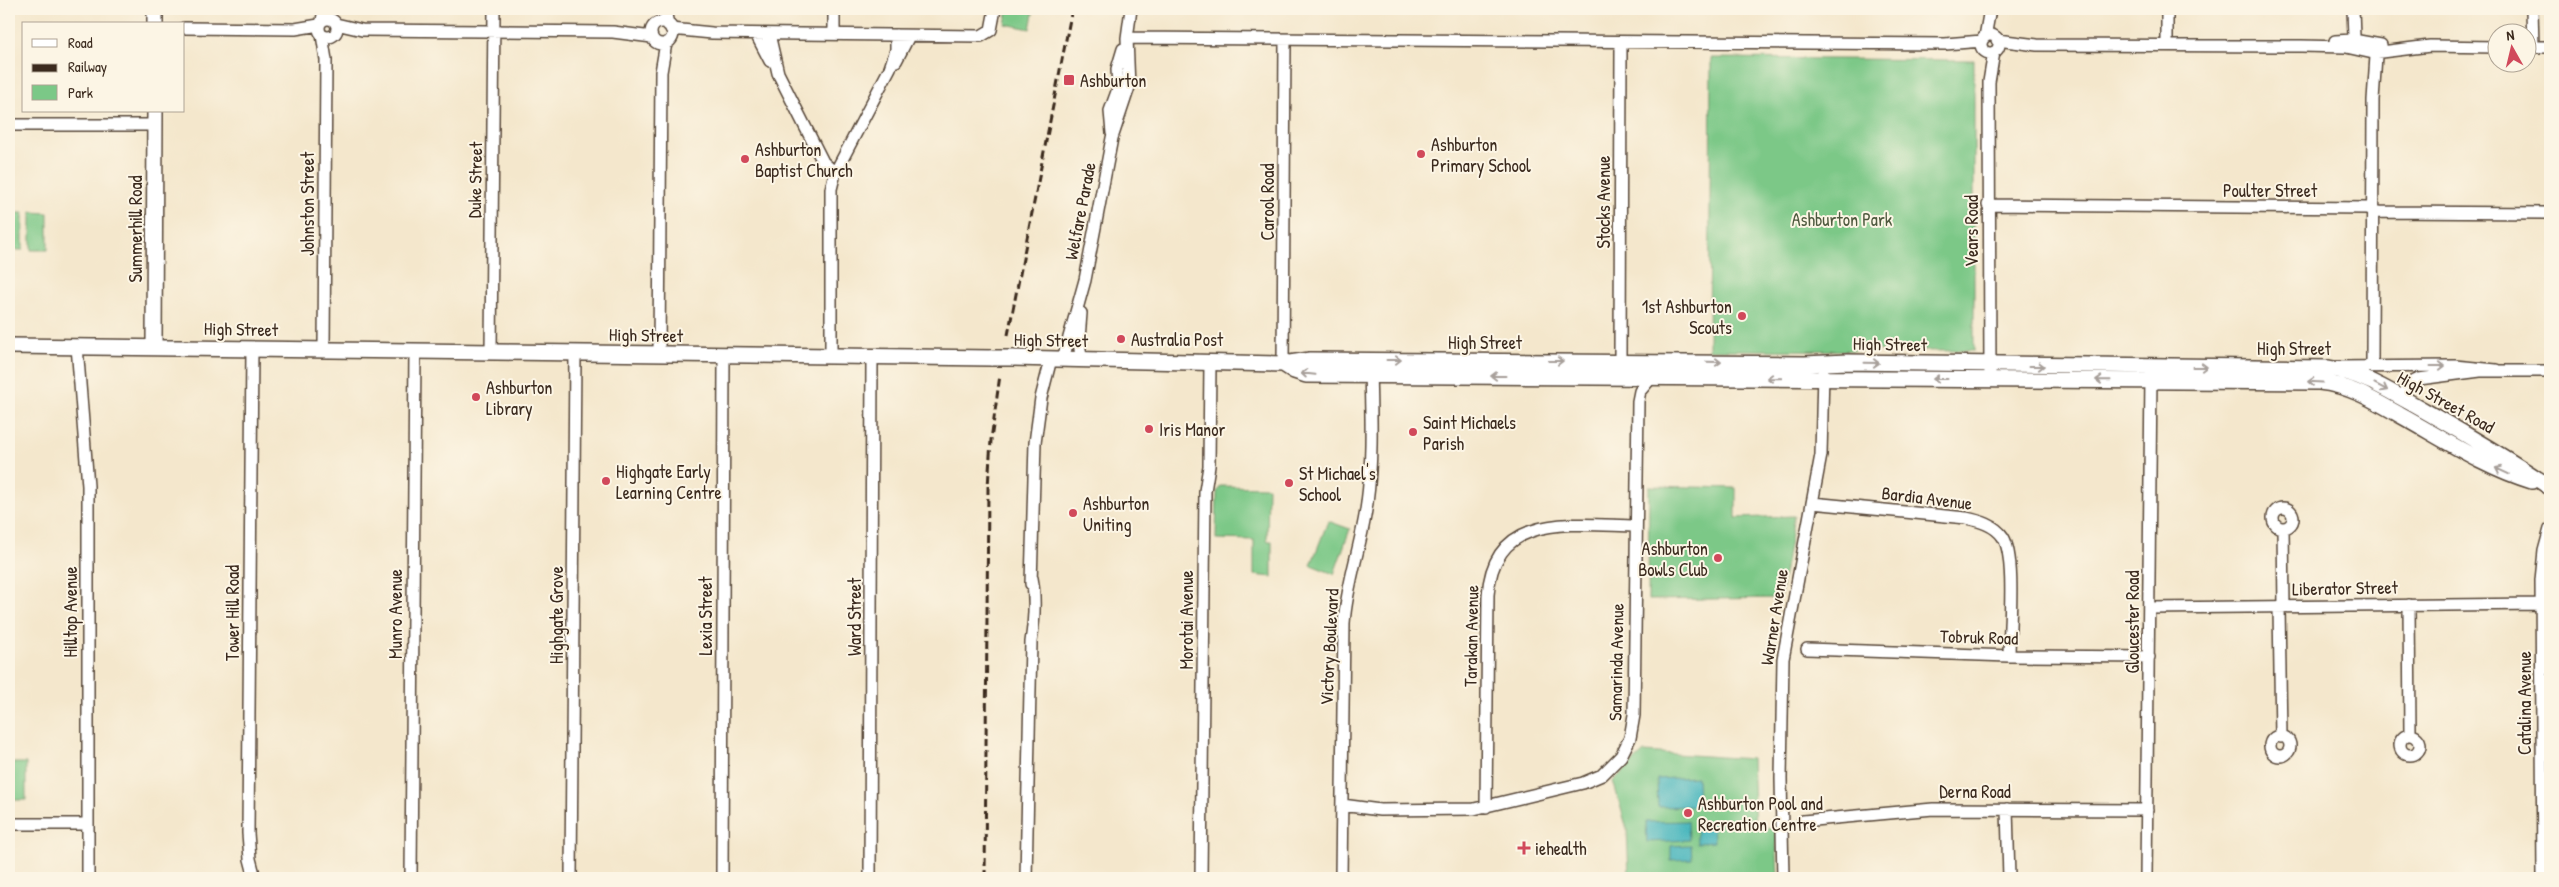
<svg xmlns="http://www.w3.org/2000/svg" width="2559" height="887" font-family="'Patrick Hand',sans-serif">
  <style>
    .green { fill: #7bc887; stroke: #5b7952 }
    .water { fill: #46b6bd; stroke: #40706e }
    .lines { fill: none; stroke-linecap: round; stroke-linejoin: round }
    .minor-casing { stroke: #574638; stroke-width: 14 }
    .major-casing { stroke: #574638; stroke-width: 18 }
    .minor { stroke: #fff; stroke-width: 11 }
    .major { stroke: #fff; stroke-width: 15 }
    .rail { stroke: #3b2a1e; stroke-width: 3; stroke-dasharray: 8 4; stroke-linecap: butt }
    .major-bridge-casing { stroke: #574638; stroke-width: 18; stroke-linecap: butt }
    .major-bridge { stroke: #fff; stroke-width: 15 }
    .oneway { stroke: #a79f9a }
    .poi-dot { fill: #d1495b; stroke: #fcf5e5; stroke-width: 2 }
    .labels { text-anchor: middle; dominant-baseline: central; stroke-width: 4; stroke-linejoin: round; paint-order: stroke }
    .poi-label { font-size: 18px; fill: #3b2a1e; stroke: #fcf5e5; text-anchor: start }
    .street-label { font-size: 18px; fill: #3b2a1e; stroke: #fcf5e5 }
    .park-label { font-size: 18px; fill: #4e593e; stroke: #fcf5e5 }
  </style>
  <rect width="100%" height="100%" fill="#fcf5e5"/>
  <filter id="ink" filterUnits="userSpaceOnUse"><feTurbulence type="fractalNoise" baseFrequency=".02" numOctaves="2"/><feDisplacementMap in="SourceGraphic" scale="10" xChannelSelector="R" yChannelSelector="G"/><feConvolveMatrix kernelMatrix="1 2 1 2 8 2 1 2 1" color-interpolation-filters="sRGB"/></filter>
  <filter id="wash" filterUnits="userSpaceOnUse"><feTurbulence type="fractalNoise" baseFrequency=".0096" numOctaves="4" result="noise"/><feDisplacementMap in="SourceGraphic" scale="20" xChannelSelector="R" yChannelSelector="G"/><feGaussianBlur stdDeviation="1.12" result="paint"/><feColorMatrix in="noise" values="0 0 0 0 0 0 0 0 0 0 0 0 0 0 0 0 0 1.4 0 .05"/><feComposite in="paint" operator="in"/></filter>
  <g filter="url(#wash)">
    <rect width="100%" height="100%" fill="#f4e7cc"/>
    <path class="green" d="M 1008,9 L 1034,9 L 1030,29 L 1005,24 Z
      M 1711,58 L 1974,60 L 1974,351 L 1709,350 Z
      M 31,212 L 48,213 L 48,250 L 31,250 Z
      M 9,213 L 23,213 L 23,250 L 9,250 Z
      M 1220,486 L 1268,487 L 1267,541 L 1272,541 L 1272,577 L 1254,575 L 1254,540 L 1216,539 L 1217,492 Z
      M 1649,486 L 1736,488 L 1736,518 L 1794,516 L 1780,598 L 1648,600 Z
      M 1328,521 L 1350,529 L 1334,574 L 1311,565 Z
      M 1644,752 L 1752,759 L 1755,828 L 1776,829 L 1778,878 L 1629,878 L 1627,829 L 1613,781 Z
      M 9,763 L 26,763 L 26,800 L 9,800 Z"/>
    <path class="water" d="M 1697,777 L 1698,806 L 1658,807 L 1657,779 Z
      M 1688,821 L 1689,840 L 1647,842 L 1646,822 Z
      M 1713,823 L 1714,842 L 1697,843 L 1696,824 Z
      M 1691,845 L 1692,859 L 1671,860 L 1671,846 Z"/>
  </g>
  <g filter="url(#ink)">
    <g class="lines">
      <g class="minor-casing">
        <path id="minor" d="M 665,9 L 668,25
          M 2532,9 L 2533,47
          M319 28a9 9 0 1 1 18 0a9 9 0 1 1-18 0Z
          M 322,21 L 324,9
          M651 33a11 11 0 1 1 22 0a11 11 0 1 1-22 0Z
          M 336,24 L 362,30 L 613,32 L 652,37
          M 184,28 L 295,29 L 319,25
          M 671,29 L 712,33 L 981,36 L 991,30 L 995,9
          M 756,34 L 770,61
          M 769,34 L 778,73 L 823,162 L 835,173 L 831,189 L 831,356
          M 834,34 L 834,9
          M 322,35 L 326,60 L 324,349
          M1981 44a9 9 0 1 1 18 0a9 9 0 1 1-18 0Z
          M 1985,37 L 1990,9
          M 1127,38 L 1945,44 L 1982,41
          M 1997,40 L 2037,45 L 2301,46 L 2346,47 L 2373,53 L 2430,46 L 2496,47
          M 2335,41 L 2353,40 L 2381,45
          M 2167,45 L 2167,9
          M 2351,46 L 2354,37 L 2353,9
          M 2527,47 L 2550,47
          M 896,61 L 909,36
          M 9,125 L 155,125
          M 1112,133 L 1110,111 L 1118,89 L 1117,69 L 1123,49
          M 835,173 L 890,68 L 896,50 L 896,35
          M 1988,205 L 2367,208 L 2378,212 L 2550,213
          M 1081,313 L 1079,339 L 1081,359
          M 77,346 L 88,486 L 88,878
          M 252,348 L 248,833 L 250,859 L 255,878
          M 491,351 L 494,9
          M 659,354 L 661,72 L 666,43
          M 1063,359 L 1085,280 L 1112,138 L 1129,87 L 1127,38 L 1131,9
          M 1620,361 L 1621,43
          M 1283,364 L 1285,40
          M 2372,366 L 2373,100 L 2376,56 L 2374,45
          M 2338,367 L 2455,366 L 2496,370
          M 1990,379 L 1989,82 L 1994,52
          M 2405,400 L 2407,385 L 2419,379 L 2480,371 L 2550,371
          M 1812,503 L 1966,518 C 1980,521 1995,525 2003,537 C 2016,557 2009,630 2009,656
          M2273 518a10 10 0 1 1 20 0a10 10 0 1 1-20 0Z
          M 2283,528 L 2284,607
          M 1031,584 L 1035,443 L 1041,398 L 1051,359
          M 2409,605 L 2410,735
          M 2279,607 L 2281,737
          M 2150,608 L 2541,604
          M 1807,649 L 2009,656 L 2149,657
          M2400 745a10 10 0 1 1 20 0a10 10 0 1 1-20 0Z
          M2270 746a10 10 0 1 1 20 0a10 10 0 1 1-20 0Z
          M 1342,805 L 1380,810 L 1474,809 L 1583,783 L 1602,775 L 1621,756 L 1630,738 L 1634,715 L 1638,401 L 1640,391 L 1652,377
          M 1486,807 L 1488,595 C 1493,510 1576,525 1636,526
          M 2007,809 L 2009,878
          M 1803,821 L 1933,809 L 2147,810
          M 9,824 L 87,824
          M 411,878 L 415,350
          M 571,878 L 575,353
          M 722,878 L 724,355
          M 870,878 L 872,357
          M 1026,878 L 1031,642 C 1034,622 1036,599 1032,578
          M 1201,878 L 1205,491 L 1209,466 L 1210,362
          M 1341,878 L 1344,623 C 1347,581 1362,544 1367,503 C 1373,459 1371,413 1370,369
          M 1783,878 L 1781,779 L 1783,659 L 1821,455 L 1823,372
          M 2146,878 L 2151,375
          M 2543,878 L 2541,580 L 2544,551 L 2550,529"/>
      </g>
      <g class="major-casing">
        <path id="major" d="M 155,24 L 155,9
          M 9,346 L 992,358
          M 154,347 L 155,111
          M 1012,358 L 1283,364 L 1310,360 L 1805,364 L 1847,362 L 2328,368 C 2363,373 2394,394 2425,411 C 2467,435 2508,459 2548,486
          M 1283,364 L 1294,371 L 1306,375 L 2319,382 C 2349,385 2374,400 2400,415 C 2442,438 2485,467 2532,481"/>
      </g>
      <use href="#minor" class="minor"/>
      <use href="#major" class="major"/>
      <path class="rail" d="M 1008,335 L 1072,9
        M 985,878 L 988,487 L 991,440 L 1000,375"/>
      <g class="major-bridge-casing">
        <path id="major-bridge" d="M 992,358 L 1012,358"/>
      </g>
      <use href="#major-bridge" class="major-bridge"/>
    </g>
    <defs><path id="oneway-shaft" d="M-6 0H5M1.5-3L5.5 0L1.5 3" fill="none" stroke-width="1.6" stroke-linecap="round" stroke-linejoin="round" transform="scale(1.25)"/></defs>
    <g class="oneway">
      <use href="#oneway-shaft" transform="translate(1394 360)"/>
      <use href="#oneway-shaft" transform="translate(1556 361)"/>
      <use href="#oneway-shaft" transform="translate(1714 362) rotate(1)"/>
      <use href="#oneway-shaft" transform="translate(1872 363) rotate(1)"/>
      <use href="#oneway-shaft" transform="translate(2037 366)"/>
      <use href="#oneway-shaft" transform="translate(2438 366)"/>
      <use href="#oneway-shaft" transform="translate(2200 367)"/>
      <use href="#oneway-shaft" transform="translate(1308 374) rotate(-174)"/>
      <use href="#oneway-shaft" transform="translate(1498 376) rotate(-180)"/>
      <use href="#oneway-shaft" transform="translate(1774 378) rotate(-179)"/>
      <use href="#oneway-shaft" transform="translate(1940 379) rotate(-180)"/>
      <use href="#oneway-shaft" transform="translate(2103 380) rotate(-179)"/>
      <use href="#oneway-shaft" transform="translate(2315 382) rotate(-177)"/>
      <use href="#oneway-shaft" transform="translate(2381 387) rotate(28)"/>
      <use href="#oneway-shaft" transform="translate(2502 471) rotate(-155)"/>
    </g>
  </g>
  <g class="poi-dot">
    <rect x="1063" y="74" width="12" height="12" rx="2.5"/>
    <circle cx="1421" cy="154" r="5"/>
    <circle cx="745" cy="159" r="5"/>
    <circle cx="1742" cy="316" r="5"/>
    <circle cx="1121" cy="339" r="5"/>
    <circle cx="476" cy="397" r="5"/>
    <circle cx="1149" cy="429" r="5"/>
    <circle cx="1413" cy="432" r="5"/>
    <circle cx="606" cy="481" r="5"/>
    <circle cx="1289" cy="483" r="5"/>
    <circle cx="1073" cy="513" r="5"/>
    <circle cx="1718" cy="558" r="5"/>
    <circle cx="1688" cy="813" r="5"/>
    <path d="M1521.5 840.5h5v5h5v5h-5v5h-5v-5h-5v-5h5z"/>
  </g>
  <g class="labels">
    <g class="poi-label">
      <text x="1080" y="80">Ashburton</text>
      <text x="1431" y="144">Ashburton<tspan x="1431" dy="21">Primary School</tspan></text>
      <text x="755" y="149">Ashburton<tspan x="755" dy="21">Baptist Church</tspan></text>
      <text x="1732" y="306" text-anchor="end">1st Ashburton<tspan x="1732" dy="21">Scouts</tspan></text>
      <text x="1131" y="339">Australia Post</text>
      <text x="486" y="387">Ashburton<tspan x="486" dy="21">Library</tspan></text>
      <text x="1423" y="422">Saint Michaels<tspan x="1423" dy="21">Parish</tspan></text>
      <text x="1159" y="429">Iris Manor</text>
      <text x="616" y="471">Highgate Early<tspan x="616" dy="21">Learning Centre</tspan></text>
      <text x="1299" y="473">St Michael's<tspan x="1299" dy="21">School</tspan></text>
      <text x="1083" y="503">Ashburton<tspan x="1083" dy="21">Uniting</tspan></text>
      <text x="1708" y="548" text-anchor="end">Ashburton<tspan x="1708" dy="21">Bowls Club</tspan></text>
      <text x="1698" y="803">Ashburton Pool and<tspan x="1698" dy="21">Recreation Centre</tspan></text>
      <text x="1535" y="848">iehealth</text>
    </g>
    <g class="street-label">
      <text transform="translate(475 180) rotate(-89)">Duke Street</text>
      <text x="2270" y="190">Poulter Street</text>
      <text transform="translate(1267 202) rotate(-90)">Carool Road</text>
      <text transform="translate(1603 202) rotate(-90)">Stocks Avenue</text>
      <text transform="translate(307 204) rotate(-90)">Johnston Street</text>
      <text transform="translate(1080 211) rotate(-79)">Welfare Parade</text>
      <text transform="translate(135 229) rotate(-90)">Summerhill Road</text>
      <text transform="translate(1971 231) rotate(-90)">Vears Road</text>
      <text transform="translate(241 329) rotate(1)">High Street</text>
      <text transform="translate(646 335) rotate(1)">High Street</text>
      <text transform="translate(1051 340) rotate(1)">High Street</text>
      <text x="1485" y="342">High Street</text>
      <text transform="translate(1890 344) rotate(1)">High Street</text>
      <text x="2294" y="348">High Street</text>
      <text transform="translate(2446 402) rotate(29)">High Street Road</text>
      <text transform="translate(1927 498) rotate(7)">Bardia Avenue</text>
      <text transform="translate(2345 588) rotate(-1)">Liberator Street</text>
      <text transform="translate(70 612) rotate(-90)">Hilltop Avenue</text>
      <text transform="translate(232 613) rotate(-90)">Tower Hill Road</text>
      <text transform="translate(395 614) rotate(-90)">Munro Avenue</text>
      <text transform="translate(556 615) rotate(-90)">Highgate Grove</text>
      <text transform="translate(705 616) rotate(-90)">Lexia Street</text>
      <text transform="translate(854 617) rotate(-90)">Ward Street</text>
      <text transform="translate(1774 617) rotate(-81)">Warner Avenue</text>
      <text transform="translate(1186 620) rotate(-90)">Morotai Avenue</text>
      <text transform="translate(2132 622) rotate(-90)">Gloucester Road</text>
      <text transform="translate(1471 636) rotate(-89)">Tarakan Avenue</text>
      <text transform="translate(1979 637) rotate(2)">Tobruk Road</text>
      <text transform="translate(1329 647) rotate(-87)">Victory Boulevard</text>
      <text transform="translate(1616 662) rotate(-89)">Samarinda Avenue</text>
      <text transform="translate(2524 703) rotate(-90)">Catalina Avenue</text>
      <text x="1975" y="791">Derna Road</text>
    </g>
    <g class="park-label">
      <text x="1842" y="219">Ashburton Park</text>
    </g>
  </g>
  <rect width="2559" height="887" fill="none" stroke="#fcf5e5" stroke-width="30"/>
  <rect x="22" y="22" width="162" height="90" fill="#fcf5e5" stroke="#afa495"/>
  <rect x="32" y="39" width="25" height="8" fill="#ffffff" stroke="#afa495"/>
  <text x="68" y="48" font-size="15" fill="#3b2a1e">Road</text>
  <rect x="32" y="64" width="25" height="8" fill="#3b2a1e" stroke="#afa495"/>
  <text x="68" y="72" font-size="15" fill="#3b2a1e">Railway</text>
  <rect x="32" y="85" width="25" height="15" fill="#7bc887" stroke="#afa495"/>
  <text x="68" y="98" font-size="15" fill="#3b2a1e">Park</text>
  <g transform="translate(2512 48) rotate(352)"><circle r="24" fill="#fcf5e5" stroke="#afa495"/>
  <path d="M0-4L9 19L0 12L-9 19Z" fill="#d1495b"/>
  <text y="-8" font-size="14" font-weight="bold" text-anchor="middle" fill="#3b2a1e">N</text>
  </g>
</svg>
